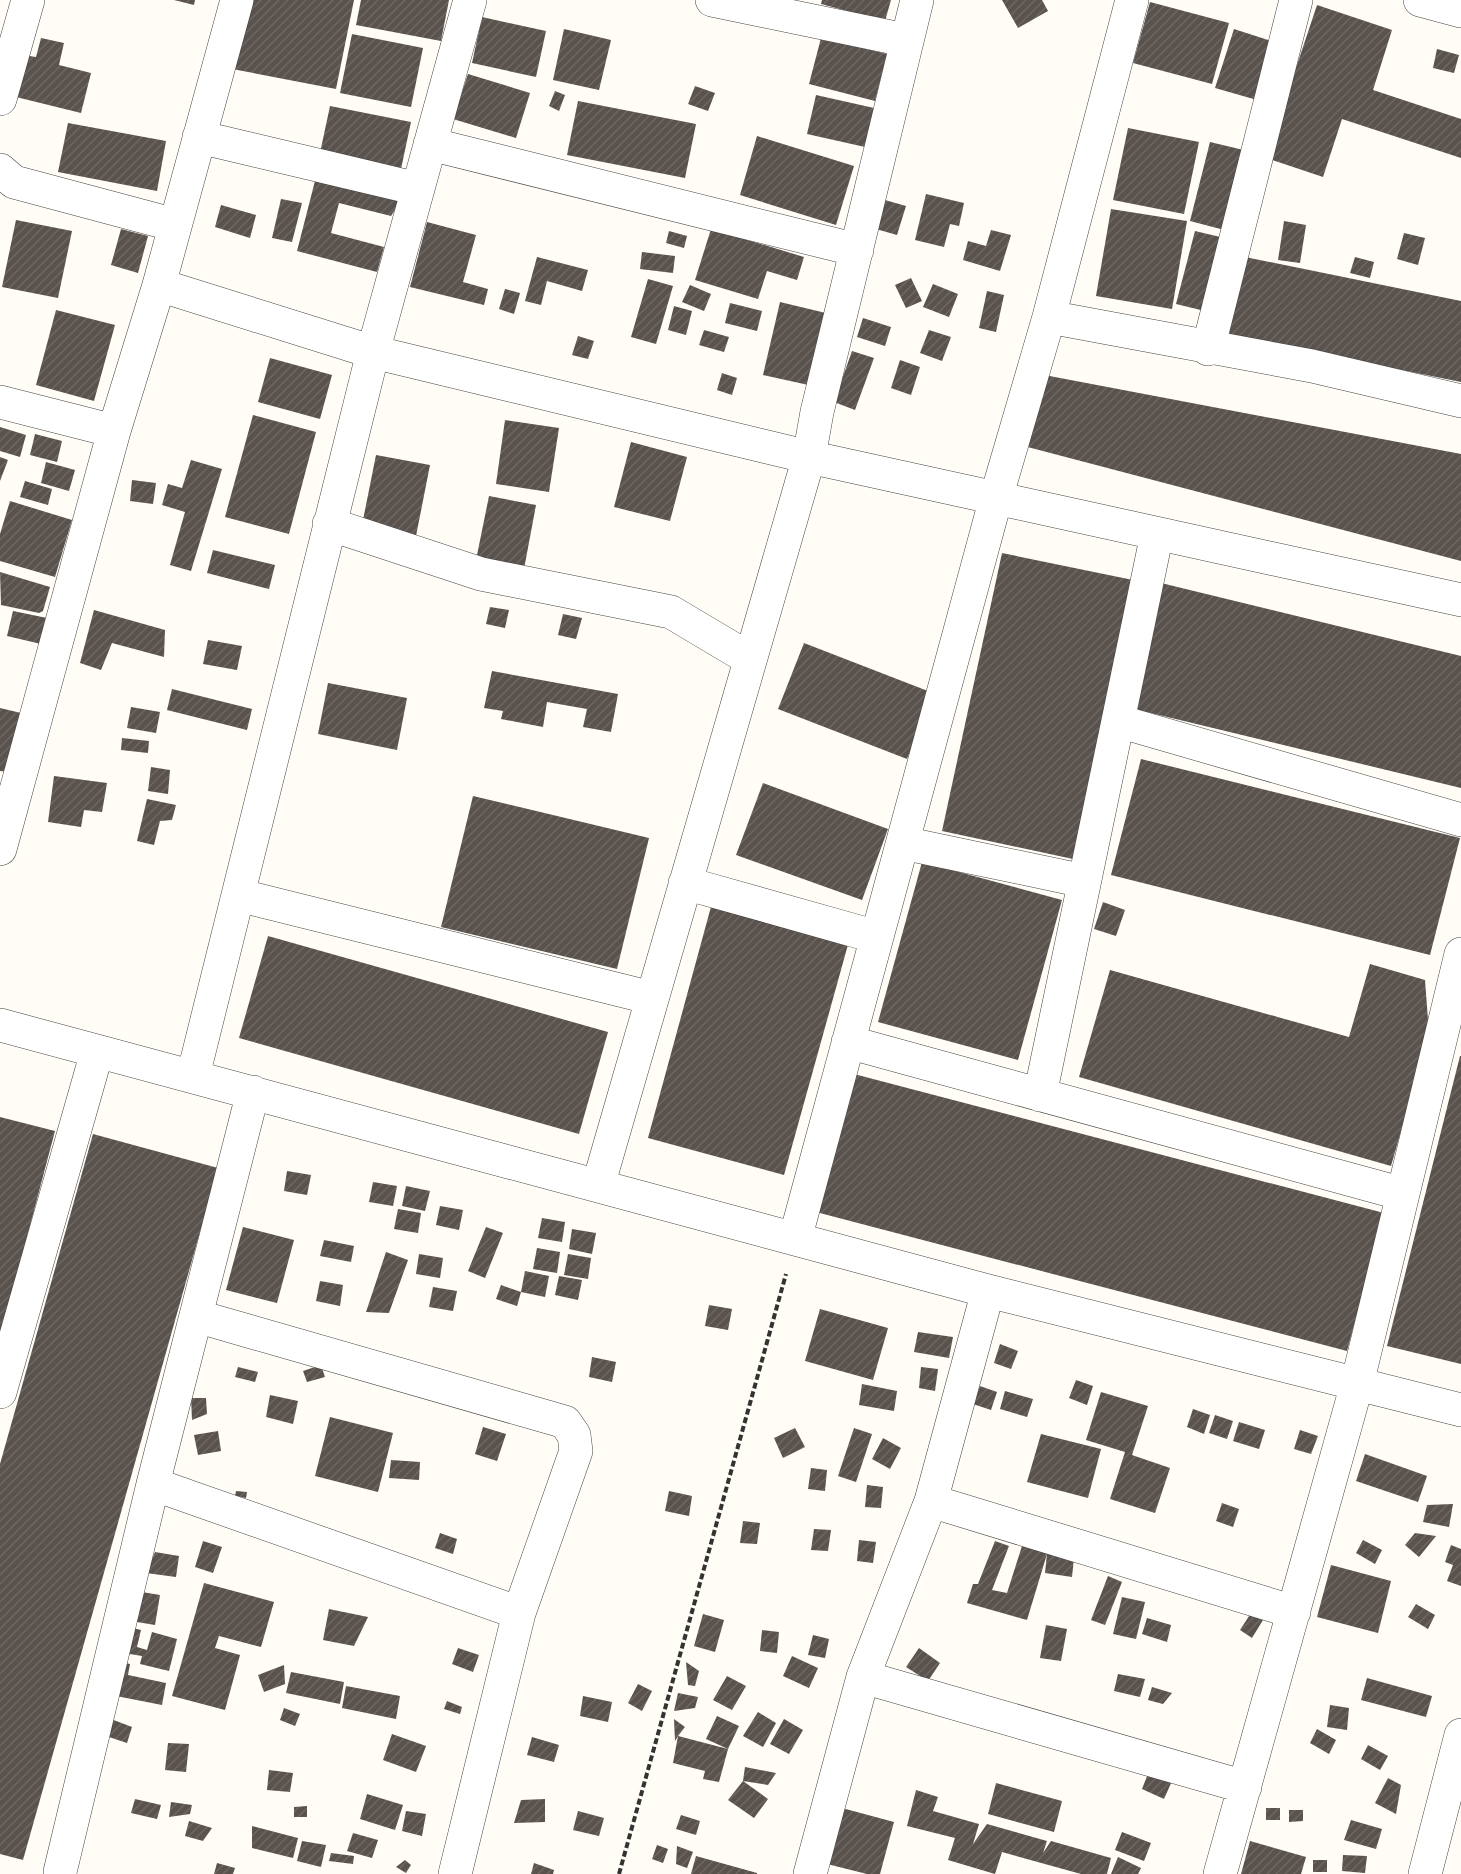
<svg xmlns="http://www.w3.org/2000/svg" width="1461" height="1874" font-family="Lora,serif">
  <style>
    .building { fill: url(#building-hatch) }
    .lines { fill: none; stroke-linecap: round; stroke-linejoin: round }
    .street-casing { stroke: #444; stroke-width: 34 }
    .path { stroke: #333; stroke-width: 4; stroke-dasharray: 6 3; stroke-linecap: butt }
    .street { stroke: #fff; stroke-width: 33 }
  </style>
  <defs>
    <pattern id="building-hatch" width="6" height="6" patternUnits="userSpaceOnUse" patternTransform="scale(1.5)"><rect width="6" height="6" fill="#5a524d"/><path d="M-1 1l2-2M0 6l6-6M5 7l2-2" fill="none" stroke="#6d6662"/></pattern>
  </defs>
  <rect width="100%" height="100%" fill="#fffdf5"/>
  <path class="building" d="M 174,0 L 195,0 L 194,5 Z
    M 248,0 L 354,0 L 336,89 L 227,68 Z
    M 361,0 L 449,0 L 441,41 L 356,25 Z
    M 822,0 L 891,0 L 885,21 L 821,4 Z
    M 1002,0 L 1042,0 L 1048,11 L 1018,28 Z
    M 1150,2 L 1229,23 L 1212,84 L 1133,63 Z
    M 1317,5 L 1392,30 L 1373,90 L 1461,119 L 1461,158 L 1342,119 L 1323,177 L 1266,158 Z
    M 482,17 L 546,31 L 536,77 L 472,63 Z
    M 564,29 L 611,40 L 599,90 L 553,80 Z
    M 1234,29 L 1281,44 L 1264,102 L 1215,88 Z
    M 352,34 L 423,48 L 411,107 L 340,93 Z
    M 41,38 L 64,43 L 59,65 L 91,73 L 81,113 L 12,96 L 23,55 L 36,57 Z
    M 821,38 L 887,54 L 875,101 L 809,84 Z
    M 1437,49 L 1459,55 L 1454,73 L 1433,68 Z
    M 468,74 L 530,93 L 516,138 L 453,119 Z
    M 695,86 L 715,93 L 708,111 L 688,104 Z
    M 555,91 L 565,95 L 559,111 L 549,106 Z
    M 816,95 L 874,108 L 865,147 L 807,134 Z
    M 578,101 L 696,124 L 685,178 L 567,155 Z
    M 330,106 L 411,122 L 401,169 L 320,153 Z
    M 68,123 L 166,141 L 157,191 L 58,172 Z
    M 1128,128 L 1199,142 L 1184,214 L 1113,200 Z
    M 757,136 L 854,166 L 836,225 L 740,195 Z
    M 1210,142 L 1252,152 L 1232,232 L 1190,221 Z
    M 316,177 L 402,199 L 391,216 L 339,203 L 331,233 L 384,247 L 377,272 L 297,251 Z
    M 926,194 L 964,203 L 959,226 L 950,224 L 944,247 L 915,240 Z
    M 281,199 L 302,203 L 292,242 L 272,238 Z
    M 885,200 L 906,206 L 897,235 L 876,229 Z
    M 221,205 L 256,215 L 250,238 L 215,227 Z
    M 1111,209 L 1187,221 L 1172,309 L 1096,296 Z
    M 16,220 L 72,231 L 58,298 L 2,287 Z
    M 1284,221 L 1306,225 L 1300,263 L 1278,260 Z
    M 427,222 L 476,235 L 463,282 L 488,289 L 484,305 L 410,287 Z
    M 121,229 L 148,236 L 138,273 L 111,265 Z
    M 711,229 L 804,257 L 797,280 L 767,271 L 758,299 L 695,280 Z
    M 991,230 L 1011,235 L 1000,271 L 963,260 L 968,241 L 986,246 Z
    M 669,231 L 687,236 L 684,248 L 666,243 Z
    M 1195,231 L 1233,240 L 1213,313 L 1176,304 Z
    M 1404,233 L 1425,238 L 1418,265 L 1397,259 Z
    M 642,252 L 675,256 L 673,273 L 640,269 Z
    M 1240,256 L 1461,301 L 1461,382 L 1224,334 Z
    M 537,257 L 588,270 L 582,291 L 547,281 L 541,305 L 525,301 Z
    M 1355,257 L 1374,262 L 1370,278 L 1350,273 Z
    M 911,278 L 922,301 L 906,308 L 895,285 Z
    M 648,279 L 673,286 L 656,344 L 631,337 Z
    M 933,284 L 958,294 L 949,317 L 923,307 Z
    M 690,285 L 711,294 L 704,311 L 682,302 Z
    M 505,289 L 520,293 L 514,314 L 499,309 Z
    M 987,291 L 1004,295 L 996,332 L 979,328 Z
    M 780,302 L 830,314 L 813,386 L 763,375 Z
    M 730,303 L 762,311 L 757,331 L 725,323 Z
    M 674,306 L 692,311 L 686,335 L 668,330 Z
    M 56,310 L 115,325 L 94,401 L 36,385 Z
    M 863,318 L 891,327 L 885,346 L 857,337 Z
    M 704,330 L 729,337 L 724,352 L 699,345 Z
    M 929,330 L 951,337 L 942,361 L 920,353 Z
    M 578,336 L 594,341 L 588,359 L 572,355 Z
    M 852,351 L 874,358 L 855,410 L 834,402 Z
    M 270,358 L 332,375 L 320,419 L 258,402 Z
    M 900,360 L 920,367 L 911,395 L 891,388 Z
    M 722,373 L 737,378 L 732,395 L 717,390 Z
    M 1039,374 L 1461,454 L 1461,561 L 1020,445 Z
    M 253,415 L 316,432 L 289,534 L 225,517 Z
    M 505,420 L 559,428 L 549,492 L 496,484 Z
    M 0,427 L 26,435 L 20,457 L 0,451 Z
    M 35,434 L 62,441 L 57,462 L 30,455 Z
    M 631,442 L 687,457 L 670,521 L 614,507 Z
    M 376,455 L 430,465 L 416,536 L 362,525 Z
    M 0,457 L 8,460 L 0,481 Z
    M 191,460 L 222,469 L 191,571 L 170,565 L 185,512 L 162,505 L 168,484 L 182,488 Z
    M 46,462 L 75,470 L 69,491 L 41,483 Z
    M 132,480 L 156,483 L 153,504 L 130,501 Z
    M 25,481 L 52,489 L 48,505 L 20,497 Z
    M 489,496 L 536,505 L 524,569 L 476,560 Z
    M 10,501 L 72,520 L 55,577 L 0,561 L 0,534 Z
    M 213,550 L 275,565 L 269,589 L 207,573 Z
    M 1002,553 L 1133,580 L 1073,859 L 942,831 Z
    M 0,572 L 50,587 L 43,611 L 39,613 L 1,605 Z
    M 1157,582 L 1461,656 L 1461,788 L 1126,707 Z
    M 490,607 L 509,610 L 505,628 L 486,624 Z
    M 94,610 L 165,630 L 164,657 L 112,643 L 101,670 L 80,663 Z
    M 13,611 L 47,618 L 41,644 L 7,636 Z
    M 563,614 L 582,618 L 576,639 L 558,635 Z
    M 208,640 L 242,646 L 237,670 L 203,664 Z
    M 804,643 L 933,693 L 907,759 L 778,709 Z
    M 492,671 L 618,694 L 611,732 L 583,727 L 587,709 L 547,702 L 543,727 L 501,719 L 503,711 L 484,708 Z
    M 328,683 L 407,698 L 397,750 L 318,734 Z
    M 172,689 L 252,709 L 247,730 L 167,710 Z
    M 131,707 L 160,712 L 156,733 L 127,728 Z
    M 0,708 L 21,713 L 8,772 L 0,771 Z
    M 122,738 L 149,741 L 148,753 L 121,750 Z
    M 1141,759 L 1460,838 L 1430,955 L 1111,875 Z
    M 151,767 L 170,770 L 168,794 L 148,791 Z
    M 54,776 L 107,783 L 102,812 L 84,810 L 81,827 L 48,822 Z
    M 763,783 L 888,829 L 862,900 L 736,855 Z
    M 473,796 L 649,838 L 617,969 L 441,927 Z
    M 147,799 L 176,805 L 172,820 L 160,821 L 154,845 L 137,841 Z
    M 922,862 L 1062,900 L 1018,1060 L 878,1022 Z
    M 1103,902 L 1125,910 L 1116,936 L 1094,929 Z
    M 712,903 L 849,941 L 784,1175 L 648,1138 Z
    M 268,936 L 608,1032 L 579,1134 L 239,1038 Z
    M 1370,964 L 1425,980 L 1429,1033 L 1391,1166 L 1079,1077 L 1110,970 L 1349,1037 Z
    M 1460,1056 L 1461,1056 L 1461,1364 L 1387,1346 Z
    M 854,1074 L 1384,1213 L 1347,1351 L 816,1212 Z
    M 0,1117 L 55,1131 L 1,1335 L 0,1335 Z
    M 93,1134 L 218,1168 L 23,1860 L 0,1854 L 0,1464 Z
    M 287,1171 L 311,1175 L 307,1195 L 284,1191 Z
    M 373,1182 L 397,1186 L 393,1206 L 369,1202 Z
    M 406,1186 L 430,1191 L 425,1211 L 402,1206 Z
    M 440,1206 L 463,1210 L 459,1230 L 436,1225 Z
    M 398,1209 L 421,1213 L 418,1233 L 394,1229 Z
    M 542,1218 L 565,1222 L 562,1242 L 538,1238 Z
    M 243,1227 L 294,1240 L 277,1303 L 226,1290 Z
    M 486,1227 L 503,1233 L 485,1278 L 468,1271 Z
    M 572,1229 L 596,1233 L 592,1254 L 569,1249 Z
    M 324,1240 L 354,1246 L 351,1262 L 320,1256 Z
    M 537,1248 L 560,1252 L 557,1273 L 533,1269 Z
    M 386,1252 L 408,1260 L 389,1313 L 366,1312 Z
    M 419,1254 L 443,1258 L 440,1278 L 416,1274 Z
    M 568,1254 L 591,1258 L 588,1279 L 564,1275 Z
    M 525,1271 L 549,1276 L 545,1297 L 521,1292 L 517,1306 L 496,1299 L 501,1285 L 521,1292 Z
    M 559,1276 L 582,1280 L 578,1300 L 555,1295 Z
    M 320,1281 L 343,1285 L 340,1306 L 316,1301 Z
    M 433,1287 L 457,1291 L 453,1311 L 429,1307 Z
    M 709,1305 L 732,1309 L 728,1330 L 705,1326 Z
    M 820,1309 L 888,1328 L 873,1380 L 805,1361 Z
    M 918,1332 L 953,1337 L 949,1358 L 914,1352 Z
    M 1000,1344 L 1018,1351 L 1011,1369 L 994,1363 Z
    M 592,1357 L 616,1362 L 612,1382 L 589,1377 Z
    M 321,1365 L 325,1377 L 307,1382 L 303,1371 Z
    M 238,1367 L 258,1372 L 255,1382 L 235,1377 Z
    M 921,1367 L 938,1369 L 935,1391 L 919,1388 Z
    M 1076,1380 L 1093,1386 L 1087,1405 L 1069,1398 Z
    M 862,1384 L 897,1391 L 894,1411 L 859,1405 Z
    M 980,1386 L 997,1392 L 991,1410 L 973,1404 Z
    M 1005,1391 L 1033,1399 L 1027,1417 L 1000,1409 Z
    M 1101,1392 L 1148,1406 L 1132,1455 L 1170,1468 L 1155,1513 L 1110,1499 L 1125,1452 L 1086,1440 Z
    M 270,1395 L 298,1401 L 293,1424 L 266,1417 Z
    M 191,1398 L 206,1398 L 207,1414 L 192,1420 Z
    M 1193,1409 L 1210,1415 L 1204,1434 L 1187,1427 Z
    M 1215,1415 L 1233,1421 L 1227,1439 L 1209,1433 Z
    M 330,1417 L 393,1433 L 378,1492 L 315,1476 Z
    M 1239,1422 L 1265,1430 L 1259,1449 L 1233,1441 Z
    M 483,1427 L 506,1434 L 497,1461 L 475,1454 Z
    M 795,1428 L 805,1447 L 783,1458 L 774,1438 Z
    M 854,1428 L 872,1434 L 856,1482 L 838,1476 Z
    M 1300,1430 L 1318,1436 L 1311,1454 L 1294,1449 Z
    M 218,1431 L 221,1451 L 198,1455 L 194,1435 Z
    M 1041,1434 L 1101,1449 L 1088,1498 L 1027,1482 Z
    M 883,1438 L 901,1448 L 890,1469 L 872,1459 Z
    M 1365,1454 L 1427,1476 L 1418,1502 L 1356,1481 Z
    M 391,1460 L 420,1462 L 419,1480 L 389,1478 Z
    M 811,1468 L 827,1470 L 825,1491 L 808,1489 Z
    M 867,1485 L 883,1487 L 881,1508 L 865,1507 Z
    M 236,1491 L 247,1492 L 246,1498 L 235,1496 Z
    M 669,1491 L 692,1496 L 689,1516 L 665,1511 Z
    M 1222,1503 L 1239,1509 L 1233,1527 L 1216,1521 Z
    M 1453,1504 L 1449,1527 L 1423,1522 L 1427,1505 Z
    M 743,1521 L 760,1523 L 757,1544 L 740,1543 Z
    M 814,1529 L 831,1530 L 828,1551 L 811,1550 Z
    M 440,1533 L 457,1539 L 453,1554 L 435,1548 Z
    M 1415,1533 L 1436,1536 L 1419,1557 L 1405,1545 Z
    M 859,1540 L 876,1542 L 873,1563 L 857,1561 Z
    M 1363,1540 L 1382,1550 L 1375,1564 L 1356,1553 Z
    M 203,1541 L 222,1547 L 213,1573 L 195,1567 Z
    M 995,1541 L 1009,1546 L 992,1590 L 1007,1593 L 1022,1546 L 1074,1558 L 1072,1577 L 1045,1573 L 1047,1554 L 1027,1620 L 967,1603 L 973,1584 L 978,1584 Z
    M 1451,1545 L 1461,1549 L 1461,1586 L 1447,1581 L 1453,1565 L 1445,1562 Z
    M 155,1552 L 179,1556 L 176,1577 L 146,1573 Z
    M 1331,1565 L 1391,1581 L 1378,1633 L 1317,1617 Z
    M 1108,1576 L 1122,1582 L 1105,1625 L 1091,1620 Z
    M 204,1583 L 274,1602 L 261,1647 L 219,1636 L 215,1648 L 240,1655 L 225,1710 L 172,1696 Z
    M 136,1591 L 160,1595 L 155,1625 L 131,1621 Z
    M 1122,1597 L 1145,1602 L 1136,1639 L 1113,1634 Z
    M 1416,1604 L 1435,1615 L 1428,1629 L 1408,1617 Z
    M 329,1609 L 368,1617 L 354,1646 L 323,1640 Z
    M 1251,1613 L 1263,1620 L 1252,1638 L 1240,1630 Z
    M 703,1614 L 724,1620 L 715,1652 L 694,1646 Z
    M 1147,1618 L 1171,1625 L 1167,1642 L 1142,1634 Z
    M 1046,1625 L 1067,1629 L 1061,1661 L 1040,1658 Z
    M 129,1627 L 141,1630 L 137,1647 L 147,1650 L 152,1632 L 177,1639 L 169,1671 L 140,1664 L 142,1656 L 130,1654 L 127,1658 Z
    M 762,1630 L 779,1632 L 777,1653 L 760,1651 Z
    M 813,1635 L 829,1639 L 825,1658 L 808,1655 Z
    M 458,1648 L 479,1655 L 473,1672 L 452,1664 Z
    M 919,1648 L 940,1663 L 928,1681 L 906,1667 Z
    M 792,1656 L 818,1668 L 809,1688 L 783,1676 Z
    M 118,1661 L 130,1664 L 128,1675 L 166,1683 L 162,1705 L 111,1695 Z
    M 686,1662 L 699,1671 L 695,1686 L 688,1685 Z
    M 284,1665 L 285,1684 L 264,1692 L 258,1675 Z
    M 291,1672 L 344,1682 L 340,1704 L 286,1693 Z
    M 1118,1674 L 1145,1679 L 1140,1697 L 1114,1691 Z
    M 727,1676 L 746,1686 L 732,1710 L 713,1700 Z
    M 1367,1678 L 1432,1696 L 1426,1717 L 1361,1700 Z
    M 638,1684 L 652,1691 L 642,1711 L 628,1703 Z
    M 346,1686 L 400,1696 L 396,1719 L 342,1708 Z
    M 1152,1687 L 1172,1693 L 1163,1704 L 1148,1700 Z
    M 678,1693 L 698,1697 L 695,1708 L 674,1711 Z
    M 583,1696 L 612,1702 L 608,1722 L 580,1716 Z
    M 447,1701 L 462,1707 L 460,1714 L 444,1709 Z
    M 1330,1705 L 1349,1708 L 1347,1730 L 1327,1727 Z
    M 284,1708 L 300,1714 L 295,1726 L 280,1720 Z
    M 758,1712 L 776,1723 L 763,1747 L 743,1736 Z
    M 717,1716 L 739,1726 L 728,1749 L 706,1739 Z
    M 111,1719 L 132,1727 L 127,1743 L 106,1736 Z
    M 674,1719 L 685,1727 L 678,1736 L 728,1749 L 719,1782 L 703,1779 L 705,1771 L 673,1763 L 678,1736 L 675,1741 Z
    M 784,1719 L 803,1730 L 789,1754 L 770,1744 Z
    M 1317,1729 L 1336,1740 L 1329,1754 L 1310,1743 Z
    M 392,1734 L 426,1746 L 416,1772 L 383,1760 Z
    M 532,1737 L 559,1745 L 554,1762 L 527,1755 Z
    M 168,1743 L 189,1744 L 186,1772 L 165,1770 Z
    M 1368,1745 L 1388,1756 L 1380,1770 L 1361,1759 Z
    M 745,1767 L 776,1773 L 768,1785 L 743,1781 Z
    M 269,1770 L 293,1773 L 290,1792 L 267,1790 Z
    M 1149,1771 L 1172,1781 L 1164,1799 L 1142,1789 Z
    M 1388,1778 L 1401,1785 L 1396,1814 L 1375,1803 Z
    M 743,1781 L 768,1799 L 754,1818 L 728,1800 Z
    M 996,1783 L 1062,1801 L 1054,1832 L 988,1814 Z
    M 916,1790 L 938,1797 L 933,1811 L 979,1824 L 973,1844 L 987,1824 L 1047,1841 L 1043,1853 L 1051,1841 L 1111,1858 L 1107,1874 L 1081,1874 L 1002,1852 L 995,1874 L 948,1860 L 955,1838 L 907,1826 Z
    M 367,1794 L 403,1805 L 395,1830 L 360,1819 Z
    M 135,1799 L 161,1805 L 157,1819 L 131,1813 Z
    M 545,1799 L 545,1822 L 514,1823 L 521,1800 Z
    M 171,1802 L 192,1805 L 190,1814 L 169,1817 Z
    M 307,1806 L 307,1817 L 294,1817 L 294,1807 Z
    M 842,1808 L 894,1822 L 880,1874 L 867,1874 L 827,1864 Z
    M 1266,1808 L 1280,1808 L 1280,1820 L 1266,1820 Z
    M 1289,1810 L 1303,1810 L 1303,1821 L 1289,1822 Z
    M 406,1811 L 426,1814 L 422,1836 L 402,1831 Z
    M 578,1811 L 604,1818 L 599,1836 L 573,1830 Z
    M 681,1815 L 700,1821 L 696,1835 L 676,1829 Z
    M 1351,1820 L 1382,1829 L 1376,1849 L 1344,1840 Z
    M 189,1821 L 212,1828 L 203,1841 L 185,1836 Z
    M 252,1826 L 298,1838 L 293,1858 L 252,1848 Z
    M 1122,1832 L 1151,1843 L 1144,1861 L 1115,1850 Z
    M 353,1833 L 378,1840 L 372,1858 L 347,1851 Z
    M 302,1841 L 326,1845 L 321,1867 L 297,1861 Z
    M 1250,1841 L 1306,1857 L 1301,1874 L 1241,1874 Z
    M 657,1845 L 668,1849 L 663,1863 L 652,1859 Z
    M 677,1846 L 693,1852 L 687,1868 L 676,1864 Z
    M 331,1853 L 354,1856 L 353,1864 L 329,1861 Z
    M 1343,1855 L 1367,1856 L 1365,1873 L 1342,1871 Z
    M 696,1856 L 757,1873 L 757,1874 L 691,1874 Z
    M 1118,1857 L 1141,1868 L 1138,1874 L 1111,1874 Z
    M 405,1860 L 411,1865 L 406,1873 L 396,1867 Z
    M 1313,1860 L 1327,1860 L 1327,1872 L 1313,1872 Z
    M 217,1863 L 235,1868 L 233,1874 L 214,1874 Z
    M 534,1863 L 554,1870 L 553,1874 L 531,1874 Z"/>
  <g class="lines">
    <g class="street-casing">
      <path id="street" d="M 712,0 L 905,40
        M 1420,0 L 1461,11
        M 0,99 L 28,0
        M 199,137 L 418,189
        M 430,144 L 857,250
        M 0,170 L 14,182 L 175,225
        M 159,285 L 373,352 L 809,457 L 1461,600
        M 1049,317 L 1312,366 L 1461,401
        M 1208,349 L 1296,0
        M 0,402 L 114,431
        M 329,524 L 481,574 L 671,612 L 750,659
        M 1118,721 L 1461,820
        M 903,843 L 1084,881
        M 0,849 L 114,431 L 159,285 L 237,0
        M 685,883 L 877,937
        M 238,895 L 652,998
        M 0,1025 L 988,1291 L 1461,1410
        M 848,1042 L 1403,1194
        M 193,1076 L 373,352 L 470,0
        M 1040,1095 L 1157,534
        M 598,1186 L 809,457 L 817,412 L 917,0
        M 795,1239 L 996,498 L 1049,317 L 1132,0
        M 196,1316 L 565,1422 L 574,1435 L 576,1451 L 519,1613 L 455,1874
        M 0,1392 L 97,1052
        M 153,1484 L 519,1613
        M 931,1501 L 1294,1612
        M 863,1677 L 1245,1787
        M 60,1872 L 153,1484 L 253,1092
        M 810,1874 L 863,1677 L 931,1501 L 988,1291
        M 1220,1874 L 1357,1384 L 1461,954
        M 1425,1874 L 1461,1735"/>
    </g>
    <path class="path" d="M 619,1874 L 786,1274"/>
    <use href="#street" class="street"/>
  </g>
</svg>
